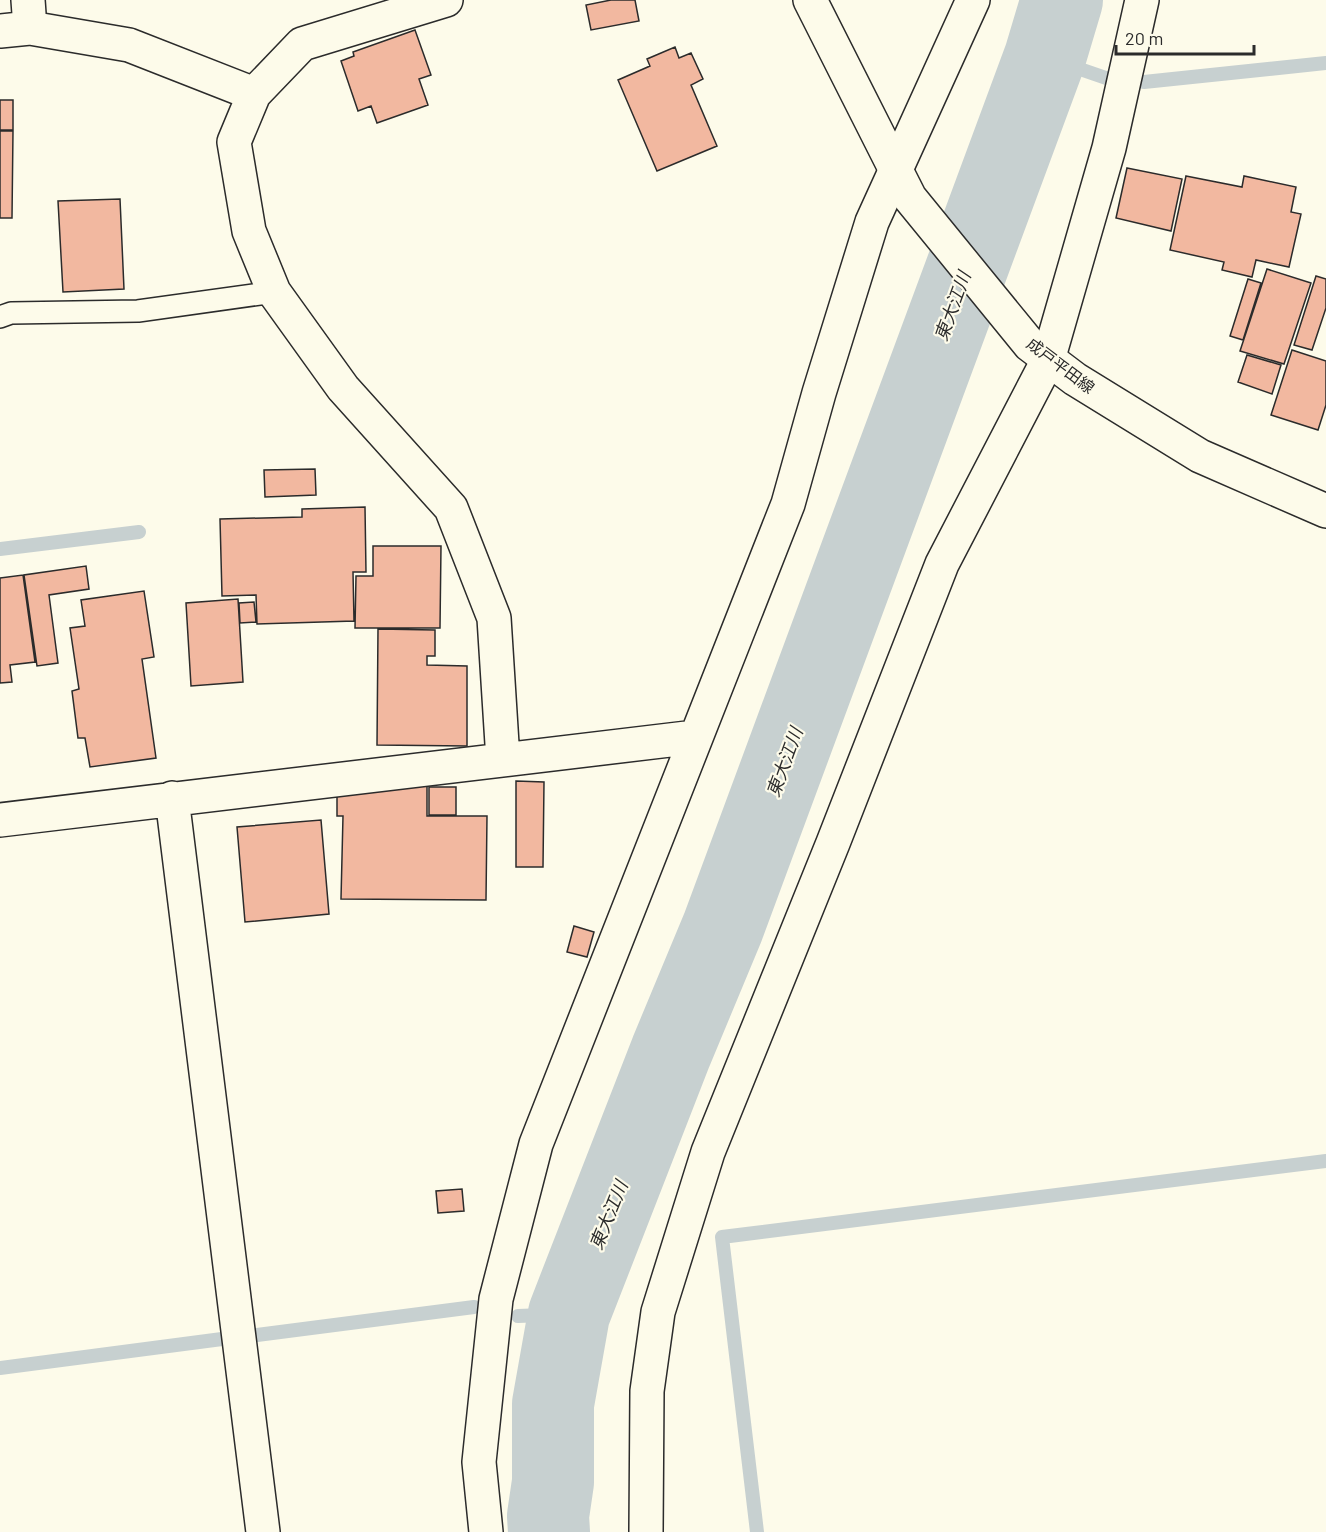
<svg xmlns="http://www.w3.org/2000/svg" width="1326" height="1532" font-family="Barlow,'Noto Sans JP',sans-serif">
  <style>
    .lines { fill: none; stroke-linecap: round; stroke-linejoin: round }
    .stream { stroke: #c7d0d0; stroke-width: 14 }
    .river { stroke: #c7d0d0; stroke-width: 82 }
    .building { fill: #f2b8a0; stroke: #2b2b2b; stroke-width: 1.5 }
    .service-casing { stroke: #2b2b2b; stroke-width: 24 }
    .minor-casing { stroke: #2b2b2b; stroke-width: 36 }
    .secondary-casing { stroke: #2b2b2b; stroke-width: 36 }
    .service { stroke: #fdfbea; stroke-width: 21 }
    .minor { stroke: #fdfbea; stroke-width: 33 }
    .secondary { stroke: #fdfbea; stroke-width: 33 }
    .labels { text-anchor: middle; dominant-baseline: central; stroke-width: 4.5; stroke-linejoin: round; paint-order: stroke }
    .street-label { font-size: 16px; fill: #2b2b2b; stroke: #fdfbea }
    .water-label { font-size: 18px; font-style: italic; fill: #2b2b2b; stroke: #fdfbea }
  </style>
  <rect width="100%" height="100%" fill="#fdfbea"/>
  <g class="lines">
    <path class="stream" d="M 1045,57 L 1106,78
      M 1144,82 L 1326,63
      M 0,549 L 139,532
      M 518,1316 L 569,1314
      M 257,1335 L 474,1307
      M 0,1368 L 222,1339
      M 757,1532 L 722,1237 L 1326,1161"/>
    <path class="river" d="M 549,1532 L 548,1516 L 553,1482 L 553,1404 L 569,1314 L 671,1052 L 723,927 L 1045,57 L 1062,0"/>
  </g>
  <path class="building" d="M 611,0 L 635,0 L 639,21 L 591,30 L 586,5 Z
    M 415,30 L 431,75 L 419,79 L 428,105 L 377,123 L 371,106 L 358,111 L 341,61 L 354,56 L 353,52 Z
    M 675,47 L 679,58 L 691,53 L 703,79 L 691,85 L 717,146 L 657,171 L 618,80 L 650,66 L 647,59 Z
    M 0,100 L 13,100 L 13,130 L 0,130 Z
    M 0,131 L 13,131 L 12,218 L 0,218 Z
    M 1127,168 L 1182,179 L 1171,231 L 1116,218 Z
    M 1186,176 L 1242,187 L 1244,176 L 1296,187 L 1291,212 L 1301,214 L 1289,267 L 1256,260 L 1252,277 L 1222,270 L 1224,262 L 1170,250 Z
    M 120,199 L 124,289 L 63,292 L 58,201 Z
    M 1267,269 L 1311,283 L 1284,364 L 1240,351 Z
    M 1316,276 L 1326,279 L 1326,308 L 1312,350 L 1294,345 Z
    M 1248,279 L 1261,283 L 1243,340 L 1230,336 Z
    M 1292,350 L 1326,361 L 1326,405 L 1318,430 L 1271,415 Z
    M 1247,355 L 1281,365 L 1272,394 L 1238,382 Z
    M 315,469 L 316,495 L 265,497 L 264,470 Z
    M 365,507 L 366,572 L 353,572 L 354,621 L 257,624 L 256,595 L 222,596 L 220,519 L 302,517 L 302,509 Z
    M 373,546 L 441,546 L 440,628 L 355,628 L 356,576 L 373,576 Z
    M 86,566 L 89,589 L 49,595 L 58,663 L 37,666 L 24,575 Z
    M 23,575 L 35,662 L 10,665 L 12,682 L 0,683 L 0,578 Z
    M 144,591 L 154,657 L 142,659 L 156,758 L 90,767 L 85,738 L 78,738 L 72,691 L 79,689 L 70,628 L 85,626 L 81,600 Z
    M 238,599 L 243,682 L 191,686 L 186,603 Z
    M 254,602 L 256,622 L 240,623 L 239,603 Z
    M 378,629 L 435,630 L 435,656 L 427,656 L 427,665 L 467,666 L 467,746 L 377,745 Z
    M 516,781 L 544,782 L 543,867 L 516,867 Z
    M 427,783 L 427,816 L 487,816 L 486,900 L 341,899 L 343,816 L 337,816 L 337,790 Z
    M 429,787 L 456,787 L 456,815 L 429,815 Z
    M 321,820 L 329,914 L 245,922 L 237,827 Z
    M 574,926 L 594,932 L 587,957 L 567,952 Z
    M 462,1189 L 464,1211 L 438,1213 L 436,1191 Z"/>
  <g class="lines">
    <g class="service-casing">
      <path id="service" d="M 0,317 L 11,313 L 138,311 L 274,292"/>
    </g>
    <g class="minor-casing">
      <path id="minor" d="M 28,0 L 30,28
        M 446,0 L 302,44 L 254,94 L 234,142 L 249,231 L 274,292 L 343,388 L 451,508 L 494,618 L 503,760
        M 0,31 L 30,28 L 129,45 L 254,94
        M 172,798 L 263,1532
        M 0,820 L 695,737
        M 486,1532 L 479,1462 L 496,1299 L 536,1144 L 788,504 L 819,393 L 872,222 L 973,0
        M 646,1532 L 647,1391 L 658,1312 L 708,1152 L 833,843 L 942,564 L 1048,360 L 1109,148 L 1142,0"/>
    </g>
    <g class="secondary-casing">
      <path id="secondary" d="M 810,0 L 910,198 L 1030,345 L 1075,379 L 1200,456 L 1326,511"/>
    </g>
    <use href="#service" class="service"/>
    <use href="#minor" class="minor"/>
    <use href="#secondary" class="secondary"/>
  </g>
  <g class="labels">
    <g class="street-label">
      <text transform="translate(1061 365) rotate(37)">成戸平田線</text>
    </g>
    <g class="water-label">
      <text transform="translate(952 306) rotate(-70)">東大江川</text>
      <text transform="translate(784 762) rotate(-70)">東大江川</text>
      <text transform="translate(608 1215) rotate(-68)">東大江川</text>
    </g>
  </g>
  <path d="M1116 45v9h138v-9" fill="none" stroke="#2b2b2b" stroke-width="3"/>
  <text x="1125" y="45" font-size="18" fill="#2b2b2b" stroke="#fdfbea" stroke-width="4.5" paint-order="stroke">20 m</text>
</svg>
